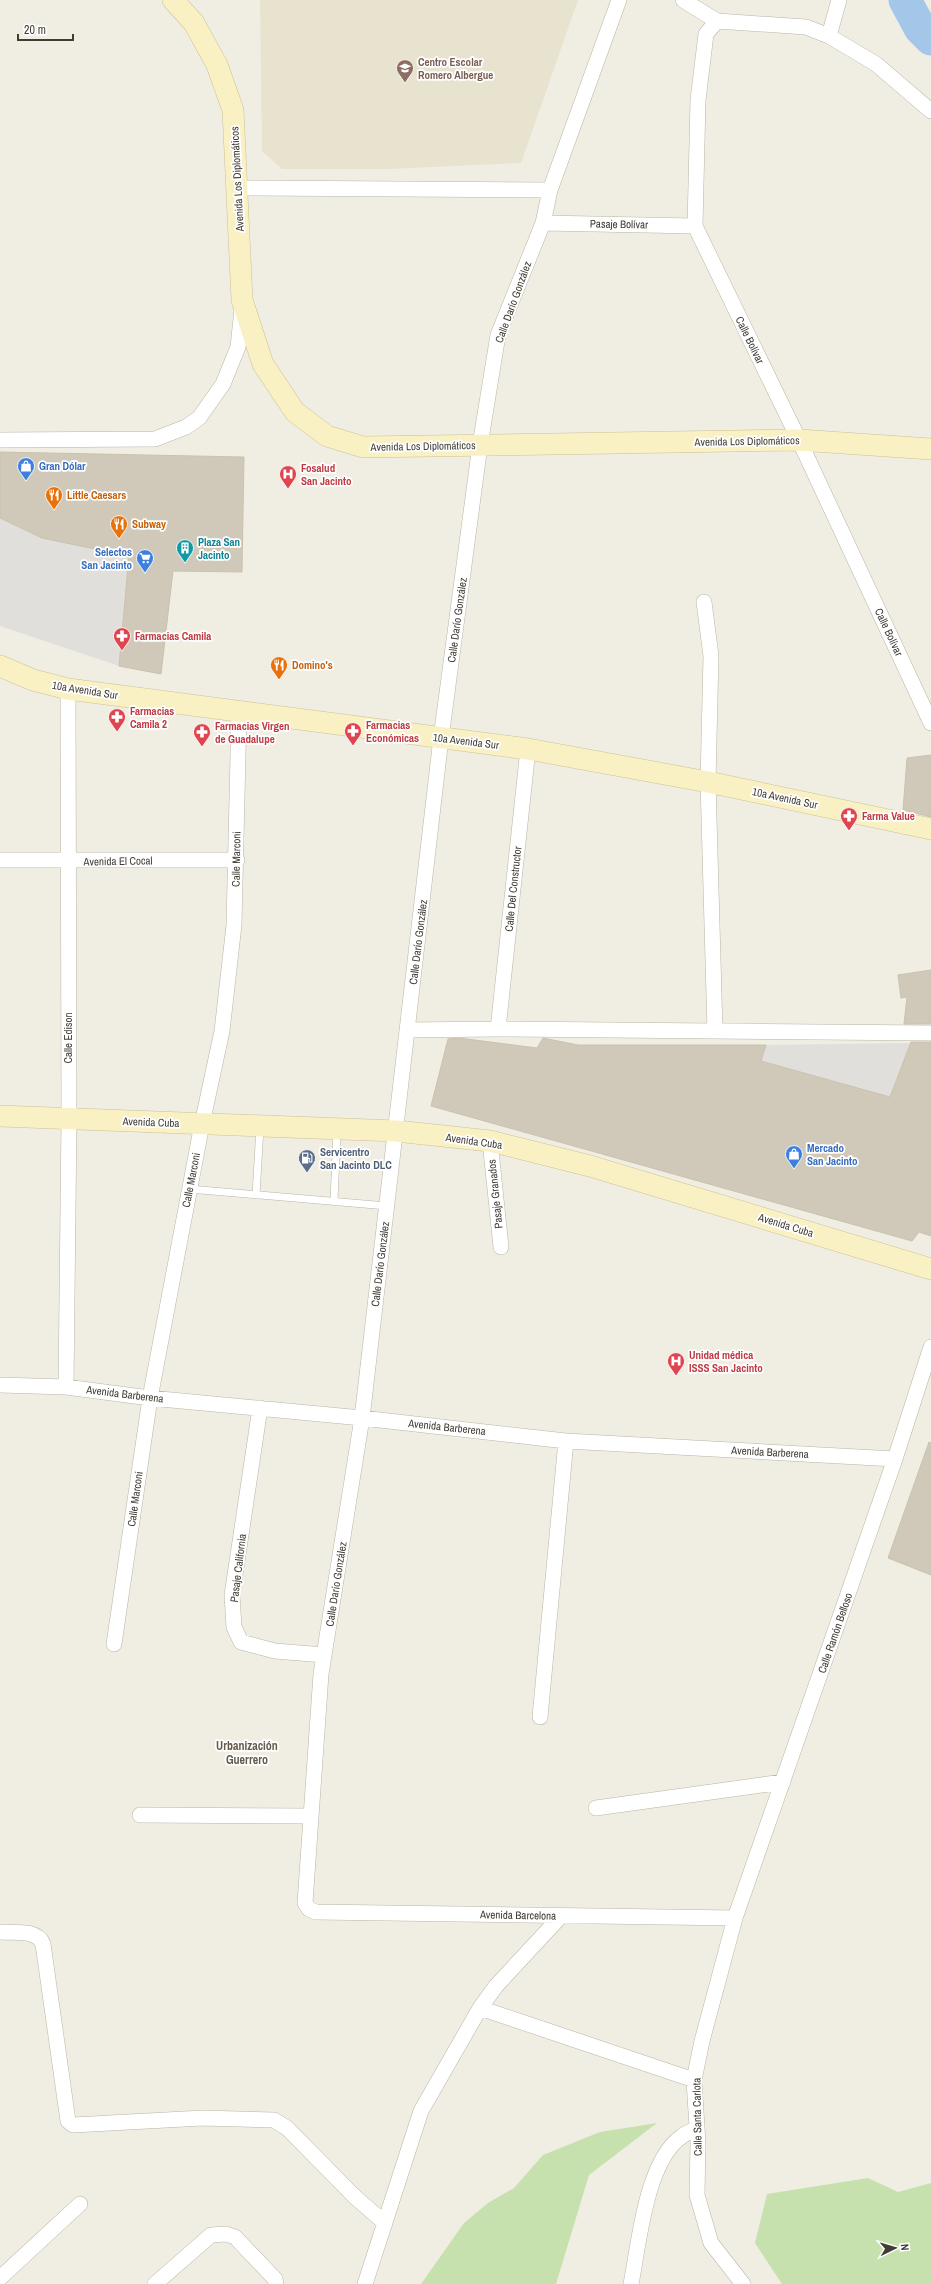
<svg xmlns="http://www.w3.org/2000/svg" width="931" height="2284" font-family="'Archivo Narrow',sans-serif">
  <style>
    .education { fill: #e8e3ce }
    .green { fill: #c6e1ae }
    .parking { fill: #e1dfdb }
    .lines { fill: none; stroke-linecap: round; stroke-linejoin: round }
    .river { stroke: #a3c6e9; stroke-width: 33 }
    .building { fill: #d0c9b9; stroke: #cac2ad }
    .lane-casing { stroke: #bab5a7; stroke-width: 8 }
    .street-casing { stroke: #bab5a7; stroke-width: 16 }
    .secondary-casing { stroke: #ccc296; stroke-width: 22 }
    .lane { stroke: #fff; stroke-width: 7 }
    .street { stroke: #fff; stroke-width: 15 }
    .secondary { stroke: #f9f1c3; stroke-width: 21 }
    .labels { text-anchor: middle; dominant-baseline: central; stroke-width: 3.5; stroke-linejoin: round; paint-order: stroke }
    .education-label { font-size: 11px; font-weight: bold; fill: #785e54; stroke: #fff; text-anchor: start }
    .street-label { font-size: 11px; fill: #413d34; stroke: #fff }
    .shop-label { font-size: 11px; font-weight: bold; fill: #366cbe; stroke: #fff; text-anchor: start }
    .health-label { font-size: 11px; font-weight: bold; fill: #be3a42; stroke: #fff; text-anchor: start }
    .food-label { font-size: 11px; font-weight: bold; fill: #c56008; stroke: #fff; text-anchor: start }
    .culture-label { font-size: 11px; font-weight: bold; fill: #0d838f; stroke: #fff; text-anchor: start }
    .service-label { font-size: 11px; font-weight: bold; fill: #4e5e75; stroke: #fff; text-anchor: start }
    .neighbourhood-label { font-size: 12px; font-weight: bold; fill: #635c4c; stroke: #fff }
  </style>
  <rect width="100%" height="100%" fill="#f0ede3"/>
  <path class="education" d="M 260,0 L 578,0 L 521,163 L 389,169 L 282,169 L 262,151 Z"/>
  <path class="green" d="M 657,2123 L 589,2175 L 556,2284 L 421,2284 L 464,2223 L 488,2203 L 514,2188 L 543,2155 L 600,2132 Z
    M 868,2178 L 898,2192 L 931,2183 L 931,2284 L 782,2284 L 755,2243 L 767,2194 Z"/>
  <path class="parking" d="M 0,518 L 42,538 L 129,556 L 119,666 L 0,626 Z
    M 911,1043 L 890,1097 L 761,1061 L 766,1045 Z"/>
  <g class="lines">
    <path class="river" d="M 905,0 L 920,28 L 931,39"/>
  </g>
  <path class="building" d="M 0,452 L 244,457 L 242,572 L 173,571 L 161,674 L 119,666 L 129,556 L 42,538 L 0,518 Z
    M 931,755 L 931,817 L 903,810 L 907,758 Z
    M 931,970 L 931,1024 L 904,1024 L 907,997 L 901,998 L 898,975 Z
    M 459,1038 L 537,1048 L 543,1038 L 578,1045 L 766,1045 L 761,1061 L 890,1097 L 911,1042 L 931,1042 L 931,1236 L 919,1232 L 912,1241 L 431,1106 L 448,1039 Z
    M 929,1442 L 931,1443 L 931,1575 L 888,1558 Z"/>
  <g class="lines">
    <g class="lane-casing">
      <path id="lane" d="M 189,1189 L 387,1206
        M 256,1195 L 260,1127
        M 334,1201 L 337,1131"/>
    </g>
    <g class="street-casing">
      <path id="street" d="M 619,0 L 550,190 L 543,223 L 498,335 L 480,445 L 441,738 L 362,1418 L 321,1674 L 305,1903 L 309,1909 L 316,1912 L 735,1918
        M 683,0 L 717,21
        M 829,36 L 839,0
        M 931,111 L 876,64 L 829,36 L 806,27 L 717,21 L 706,34 L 698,100 L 695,226 L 799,440 L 931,723
        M 237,188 L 550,190
        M 543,223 L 695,226
        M 0,440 L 155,439 L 186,427 L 199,418 L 223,384 L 238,347 L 242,309
        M 704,602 L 711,656 L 708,782 L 715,1031
        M 0,860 L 237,860
        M 498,1029 L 528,749
        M 407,1030 L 498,1029 L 931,1033
        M 490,1141 L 501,1247
        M 0,1385 L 66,1387 L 150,1398 L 362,1418 L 566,1441 L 895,1459
        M 66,1387 L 69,1119 L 68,689
        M 260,1408 L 232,1595 L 234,1627 L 241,1642 L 275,1651 L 324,1655
        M 114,1644 L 150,1398 L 202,1124 L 222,1031 L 234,925 L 239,712
        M 540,1717 L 566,1441
        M 596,1808 L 783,1782
        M 140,1815 L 311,1816
        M 0,1932 C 15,1933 37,1929 43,1944 L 68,2121 L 73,2125 L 203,2118 L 274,2120 L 287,2128 L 355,2197 L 385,2223
        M 480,2008 L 694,2080
        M 0,2278 L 80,2204
        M 155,2284 L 211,2235 L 226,2234 L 235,2237 L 275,2279 L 276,2284
        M 365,2284 L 421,2111 L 480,2008 L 496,1986 L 561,1916
        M 631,2284 C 639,2243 646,2162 681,2137 C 686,2133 692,2131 697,2128
        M 743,2284 L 711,2243 L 697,2195 L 698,2143 L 694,2080 L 702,2041 L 735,1918 L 895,1459 L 931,1347"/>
    </g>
    <g class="secondary-casing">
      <path id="secondary" d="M 173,0 L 194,23 L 217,65 L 233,110 L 242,300 L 263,364 L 295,412 L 327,436 L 363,447 L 799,440 L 931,449
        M 0,666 L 33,680 L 68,689 L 528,749 L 708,782 L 931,829
        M 0,1116 L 396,1131 L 490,1141 L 590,1166 L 931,1269"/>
    </g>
    <use href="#lane" class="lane"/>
    <use href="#street" class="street"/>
    <use href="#secondary" class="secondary"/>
  </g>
  <defs>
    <g id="school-pin" transform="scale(0.9)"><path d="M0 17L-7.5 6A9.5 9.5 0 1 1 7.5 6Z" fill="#8d6e63" stroke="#fff"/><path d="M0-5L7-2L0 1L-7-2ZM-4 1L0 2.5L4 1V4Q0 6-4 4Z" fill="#fff"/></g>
    <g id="shop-pin" transform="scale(0.9)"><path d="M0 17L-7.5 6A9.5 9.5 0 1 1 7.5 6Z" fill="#3f7fe0" stroke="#fff"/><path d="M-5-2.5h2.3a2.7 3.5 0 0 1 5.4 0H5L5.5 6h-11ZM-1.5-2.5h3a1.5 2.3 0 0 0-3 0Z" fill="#fff"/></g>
    <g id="hospital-pin" transform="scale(0.9)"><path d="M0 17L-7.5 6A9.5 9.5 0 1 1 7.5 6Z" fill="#e0444e" stroke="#fff"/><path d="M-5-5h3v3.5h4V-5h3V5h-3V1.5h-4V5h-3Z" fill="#fff"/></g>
    <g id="restaurant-pin" transform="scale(0.9)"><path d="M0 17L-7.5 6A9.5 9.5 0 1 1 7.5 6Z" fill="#e8710a" stroke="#fff"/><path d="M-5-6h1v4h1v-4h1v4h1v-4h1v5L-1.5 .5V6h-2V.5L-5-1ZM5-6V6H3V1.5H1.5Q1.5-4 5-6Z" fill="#fff"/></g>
    <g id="building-pin" transform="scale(0.9)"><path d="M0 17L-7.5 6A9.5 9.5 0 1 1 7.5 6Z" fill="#0f9aa8" stroke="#fff"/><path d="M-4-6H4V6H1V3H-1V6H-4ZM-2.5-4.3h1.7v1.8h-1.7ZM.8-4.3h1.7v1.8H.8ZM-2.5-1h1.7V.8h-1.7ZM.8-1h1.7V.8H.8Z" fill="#fff"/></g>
    <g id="supermarket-pin" transform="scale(0.9)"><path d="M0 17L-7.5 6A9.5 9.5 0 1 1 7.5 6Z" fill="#3f7fe0" stroke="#fff"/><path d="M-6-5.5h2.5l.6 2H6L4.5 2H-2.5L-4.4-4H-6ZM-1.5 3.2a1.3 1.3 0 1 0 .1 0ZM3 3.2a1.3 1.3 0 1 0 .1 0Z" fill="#fff"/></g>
    <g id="pharmacy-pin" transform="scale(0.9)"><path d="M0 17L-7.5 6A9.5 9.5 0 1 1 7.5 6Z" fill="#e0444e" stroke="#fff"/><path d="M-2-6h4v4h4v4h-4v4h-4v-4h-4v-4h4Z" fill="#fff"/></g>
    <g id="fuel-pin" transform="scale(0.9)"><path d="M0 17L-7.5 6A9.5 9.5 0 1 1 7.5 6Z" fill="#5c6f8a" stroke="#fff"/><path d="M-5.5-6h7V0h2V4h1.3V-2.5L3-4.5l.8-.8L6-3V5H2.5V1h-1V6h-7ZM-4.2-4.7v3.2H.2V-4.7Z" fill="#fff"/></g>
  </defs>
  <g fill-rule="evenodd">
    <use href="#school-pin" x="405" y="68"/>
    <use href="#shop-pin" x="26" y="466"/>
    <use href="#hospital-pin" x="288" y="474"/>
    <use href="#restaurant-pin" x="54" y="495"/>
    <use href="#restaurant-pin" x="119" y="524"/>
    <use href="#building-pin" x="185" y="548"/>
    <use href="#supermarket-pin" x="145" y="558"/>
    <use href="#pharmacy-pin" x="122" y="636"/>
    <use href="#restaurant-pin" x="279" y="665"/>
    <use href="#pharmacy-pin" x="117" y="717"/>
    <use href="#pharmacy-pin" x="353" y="731"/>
    <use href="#pharmacy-pin" x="202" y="732"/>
    <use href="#pharmacy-pin" x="849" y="816"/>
    <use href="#shop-pin" x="794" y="1154"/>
    <use href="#fuel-pin" x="307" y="1158"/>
    <use href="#hospital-pin" x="676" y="1361"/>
  </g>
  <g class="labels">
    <g class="education-label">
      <text x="418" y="62">Centro Escolar<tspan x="418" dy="13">Romero Albergue</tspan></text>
    </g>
    <g class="street-label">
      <text transform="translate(237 179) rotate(-93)">Avenida Los Diplomáticos</text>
      <text transform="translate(619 224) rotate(1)">Pasaje Bolívar</text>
      <text transform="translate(513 302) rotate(-70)">Calle Darío González</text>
      <text transform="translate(750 340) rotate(64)">Calle Bolívar</text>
      <text transform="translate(747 441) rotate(-1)">Avenida Los Diplomáticos</text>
      <text transform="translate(423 446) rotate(-1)">Avenida Los Diplomáticos</text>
      <text transform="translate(457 620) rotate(-82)">Calle Darío González</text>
      <text transform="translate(889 632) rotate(65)">Calle Bolívar</text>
      <text transform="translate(85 690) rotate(9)">10a Avenida Sur</text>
      <text transform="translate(466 741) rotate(7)">10a Avenida Sur</text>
      <text transform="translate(785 798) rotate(12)">10a Avenida Sur</text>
      <text transform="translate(236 859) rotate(-89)">Calle Marconi</text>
      <text transform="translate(118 861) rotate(-1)">Avenida El Cocal</text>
      <text transform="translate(513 889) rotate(-84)">Calle Del Constructor</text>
      <text transform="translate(418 942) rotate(-83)">Calle Darío González</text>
      <text transform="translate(68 1038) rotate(-90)">Calle Edison</text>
      <text transform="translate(151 1122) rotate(2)">Avenida Cuba</text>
      <text transform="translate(474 1141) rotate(8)">Avenida Cuba</text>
      <text transform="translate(191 1180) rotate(-79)">Calle Marconi</text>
      <text transform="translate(495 1194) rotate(-96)">Pasaje Granados</text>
      <text transform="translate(786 1225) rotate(17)">Avenida Cuba</text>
      <text transform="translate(380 1264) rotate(-83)">Calle Darío González</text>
      <text transform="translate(125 1394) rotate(7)">Avenida Barberena</text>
      <text transform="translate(447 1427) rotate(6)">Avenida Barberena</text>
      <text transform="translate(770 1452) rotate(3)">Avenida Barberena</text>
      <text transform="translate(135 1499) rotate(-82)">Calle Marconi</text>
      <text transform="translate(238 1568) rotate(-83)">Pasaje California</text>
      <text transform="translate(336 1584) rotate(-81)">Calle Darío González</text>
      <text transform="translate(835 1633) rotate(-71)">Calle Ramón Belloso</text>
      <text transform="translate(518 1915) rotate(1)">Avenida Barcelona</text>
      <text transform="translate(697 2117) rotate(-91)">Calle Santa Carlota</text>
    </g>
    <g class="shop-label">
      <text x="39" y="466">Gran Dólar</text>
      <text x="132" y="552" text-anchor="end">Selectos<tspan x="132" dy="13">San Jacinto</tspan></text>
      <text x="807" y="1148">Mercado<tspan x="807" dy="13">San Jacinto</tspan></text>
    </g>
    <g class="health-label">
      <text x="301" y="468">Fosalud<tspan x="301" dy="13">San Jacinto</tspan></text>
      <text x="135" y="636">Farmacias Camila</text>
      <text x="130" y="711">Farmacias<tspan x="130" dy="13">Camila 2</tspan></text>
      <text x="366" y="725">Farmacias<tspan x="366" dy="13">Económicas</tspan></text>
      <text x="215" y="726">Farmacias Virgen<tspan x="215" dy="13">de Guadalupe</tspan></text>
      <text x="862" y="816">Farma Value</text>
      <text x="689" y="1355">Unidad médica<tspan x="689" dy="13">ISSS San Jacinto</tspan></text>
    </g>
    <g class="food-label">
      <text x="67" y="495">Little Caesars</text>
      <text x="132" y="524">Subway</text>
      <text x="292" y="665">Domino's</text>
    </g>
    <g class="culture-label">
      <text x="198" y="542">Plaza San<tspan x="198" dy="13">Jacinto</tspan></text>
    </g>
    <g class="service-label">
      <text x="320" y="1152">Servicentro<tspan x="320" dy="13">San Jacinto DLC</tspan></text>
    </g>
    <g class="neighbourhood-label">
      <text x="247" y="1746">Urbanización<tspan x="247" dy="14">Guerrero</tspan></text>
    </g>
  </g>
  <g transform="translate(895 2248) rotate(85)" stroke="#ffffff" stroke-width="3" paint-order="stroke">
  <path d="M0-3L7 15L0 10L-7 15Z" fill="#413d34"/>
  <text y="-6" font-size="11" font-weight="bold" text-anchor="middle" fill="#413d34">N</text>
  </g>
  <path d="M18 34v6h55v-6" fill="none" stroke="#413d34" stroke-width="2"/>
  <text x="24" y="34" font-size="12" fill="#413d34" stroke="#ffffff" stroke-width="3" paint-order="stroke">20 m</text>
</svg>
